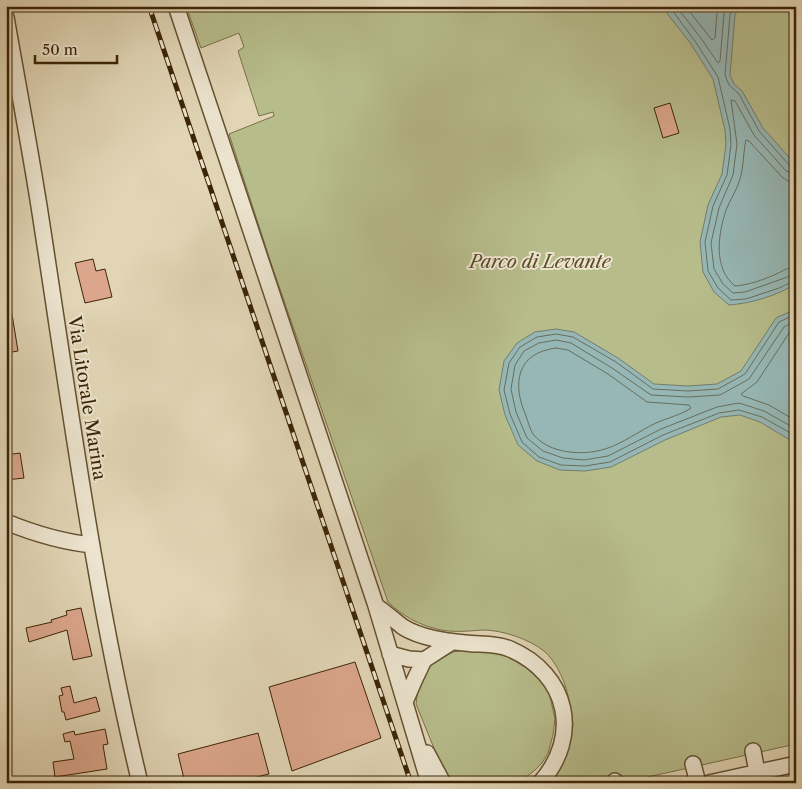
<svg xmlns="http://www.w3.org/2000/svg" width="802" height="789" font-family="'Libre Caslon Text',serif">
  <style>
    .green { fill: #b7bc8b; stroke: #7a7048 }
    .water { fill: #96b7b5; stroke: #727d6e }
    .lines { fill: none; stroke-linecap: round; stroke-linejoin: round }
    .shore { stroke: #696e5c; stroke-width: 1 }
    .building { fill: #dba68c; stroke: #3c2504 }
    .minor-casing { stroke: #655130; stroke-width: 18 }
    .minor { stroke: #ece4cf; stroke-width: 15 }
    .rail-casing { stroke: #3c2504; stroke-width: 5 }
    .rail { stroke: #ece4cf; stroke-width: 3; stroke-dasharray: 9; stroke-linecap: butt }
    .labels { text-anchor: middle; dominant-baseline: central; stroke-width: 4; stroke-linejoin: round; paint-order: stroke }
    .park-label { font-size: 18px; font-style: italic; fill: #5b4b26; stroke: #ece4cf }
    .street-label { font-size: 18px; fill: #3c2504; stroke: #ece4cf }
  </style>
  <rect width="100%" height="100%" fill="#e1d5b5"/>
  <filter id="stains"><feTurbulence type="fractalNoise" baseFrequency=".004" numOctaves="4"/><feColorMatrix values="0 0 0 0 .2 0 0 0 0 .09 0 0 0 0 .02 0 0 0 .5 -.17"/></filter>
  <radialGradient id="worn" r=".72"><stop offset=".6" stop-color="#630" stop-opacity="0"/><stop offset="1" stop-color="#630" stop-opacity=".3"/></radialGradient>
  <path class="green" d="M 186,6 L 796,6 L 796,744 L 621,783 L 546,783 C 559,766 562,759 569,739 C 570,735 573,729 573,725 C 572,717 570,709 569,702 C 567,685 557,662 544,651 C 529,639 502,630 483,630 C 468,631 452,633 437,629 C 417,624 403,616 388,602 L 271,263 L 229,134 L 274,116 L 273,112 L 259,116 L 238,51 L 244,47 L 239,33 L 201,48 Z
    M 471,649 L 500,651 L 524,661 L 548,688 L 555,719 L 553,735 L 548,753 L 542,763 L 534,771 L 518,783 L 453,783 L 440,763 L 416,704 L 418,688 L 428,667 L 434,662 L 453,652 Z"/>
  <path class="water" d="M 663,6 L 740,6 L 735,15 L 730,75 L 734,84 L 742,91 L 763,128 L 796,165 L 796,284 C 775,296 753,303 729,305 L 714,292 L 703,272 L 700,242 L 708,205 L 722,174 L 726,144 L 725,130 L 713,79 L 691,44 L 669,16 Z
    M 796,309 L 796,441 L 790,440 L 760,422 L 740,415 L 721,417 L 665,440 L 611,467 L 585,471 L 560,470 L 537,461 L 518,445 L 505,415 L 499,390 L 504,361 L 517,343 L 535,332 L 556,329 L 574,332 L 618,358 L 654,384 L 688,386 L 717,384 L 741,371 L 776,318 Z"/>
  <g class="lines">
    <path class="shore" d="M 669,6 L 695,41 L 718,77 L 730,129 L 731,145 L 727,175 L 713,206 L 705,242 L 708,271 L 718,288 L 731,300 L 746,299 L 779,288 L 796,280
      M 676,6 L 700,37 L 718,63 L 720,61 L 724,14 L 727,6
      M 685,6 L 712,40 L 715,38 L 717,13 L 719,6
      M 735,6 L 730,15 L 725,75 L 729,85 L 739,94 L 759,131 L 790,166 L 796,168
      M 796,174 L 786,171 L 754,135 L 735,101 L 731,100 L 737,144 L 733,175 L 719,208 L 711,243 L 714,269 L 723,284 L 733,293 L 745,292 L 796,274
      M 796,182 L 788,181 L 782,177 L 749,141 L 746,140 C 743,152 744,166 740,179 C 737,190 730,200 726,210 C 718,235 713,268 735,286 C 748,285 763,280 774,275 C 782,272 787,267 796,267
      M 796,314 L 779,322 L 745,374 L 718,389 L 688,391 L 653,389 L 616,362 L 573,337 L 556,334 L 537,337 L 520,347 L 509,363 L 504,390 L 510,414 L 522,442 L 539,457 L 561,465 L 585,466 L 610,462 L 663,435 L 719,413 L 739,410 L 762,417 L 796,436
      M 796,321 L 784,327 L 749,379 L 720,395 L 688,397 L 651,395 L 612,368 L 571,343 L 556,340 L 539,343 L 524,351 L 515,365 L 511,389 L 516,412 L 527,438 L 543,451 L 563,458 L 584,460 L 608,456 L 661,429 L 717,407 L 739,403 L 764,411 L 796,429
      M 796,329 L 789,333 L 757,382 L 741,394 L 743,396 L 769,405 L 796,421
      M 556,348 L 568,350 L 608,374 L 647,402 L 689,405 L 691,408 C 681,415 667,418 656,423 C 639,431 622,444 605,449 C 583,456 549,454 533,434 C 530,429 528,422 526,416 C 512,384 516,353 556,348 Z"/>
  </g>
  <path class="building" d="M 670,103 L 679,133 L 663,138 L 654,108 Z
    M 93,259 L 96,271 L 105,269 L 112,297 L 85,303 L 75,263 Z
    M 11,308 L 18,351 L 6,353 L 6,309 Z
    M 20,453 L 24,478 L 6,480 L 6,455 Z
    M 81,608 L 92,656 L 73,660 L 67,630 L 29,642 L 26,628 L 52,622 L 51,620 L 67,615 L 66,611 Z
    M 355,662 L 381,738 L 292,771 L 269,687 Z
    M 70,686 L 74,703 L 96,697 L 100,711 L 66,720 L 64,712 L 62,712 L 59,696 L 63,695 L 61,688 Z
    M 105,729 L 108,744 L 103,745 L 107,769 L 55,777 L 53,762 L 74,759 L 70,741 L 65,742 L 63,734 L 74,731 L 75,735 Z
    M 258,733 L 269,774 L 249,779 L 250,783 L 185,783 L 178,754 Z"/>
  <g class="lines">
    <g class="minor-casing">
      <path id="minor" d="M 176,6 L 376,606 L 429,783
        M 6,17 C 17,80 29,143 39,206 C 69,399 94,593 140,783
        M 6,522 C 33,533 63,542 92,545
        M 376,606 C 385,612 394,620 403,627 C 421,638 445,641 465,643 C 480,645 496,643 510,649 C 568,674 582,736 540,783
        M 390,654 L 409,659 L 424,660
        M 405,702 L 414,681 L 424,660 L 452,642
        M 753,751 L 757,772
        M 427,753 L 443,783
        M 693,764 L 698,783
        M 615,781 L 616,783
        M 709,783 L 796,764"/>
    </g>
    <use href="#minor" class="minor"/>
    <g class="rail-casing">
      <path id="rail" d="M 149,6 L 411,783"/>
    </g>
    <use href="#rail" class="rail"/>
  </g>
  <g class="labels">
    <g class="park-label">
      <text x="540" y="262">Parco di Levante</text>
    </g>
    <g class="street-label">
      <text transform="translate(87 398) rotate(81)">Via Litorale Marina</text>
    </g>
  </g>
  <rect width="802" height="789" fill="none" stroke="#e1d5b5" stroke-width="25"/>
  <rect x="8" y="8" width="787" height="774" fill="none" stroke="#3c2504" stroke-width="2.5"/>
  <rect x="12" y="12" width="777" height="764" fill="none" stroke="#3c2504"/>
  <path d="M35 55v8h82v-8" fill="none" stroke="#3c2504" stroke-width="2.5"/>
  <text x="42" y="55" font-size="15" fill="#3c2504" stroke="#ece4cf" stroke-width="4" paint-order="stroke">50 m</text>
  <rect width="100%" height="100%" filter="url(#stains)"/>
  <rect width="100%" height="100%" fill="url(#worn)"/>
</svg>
